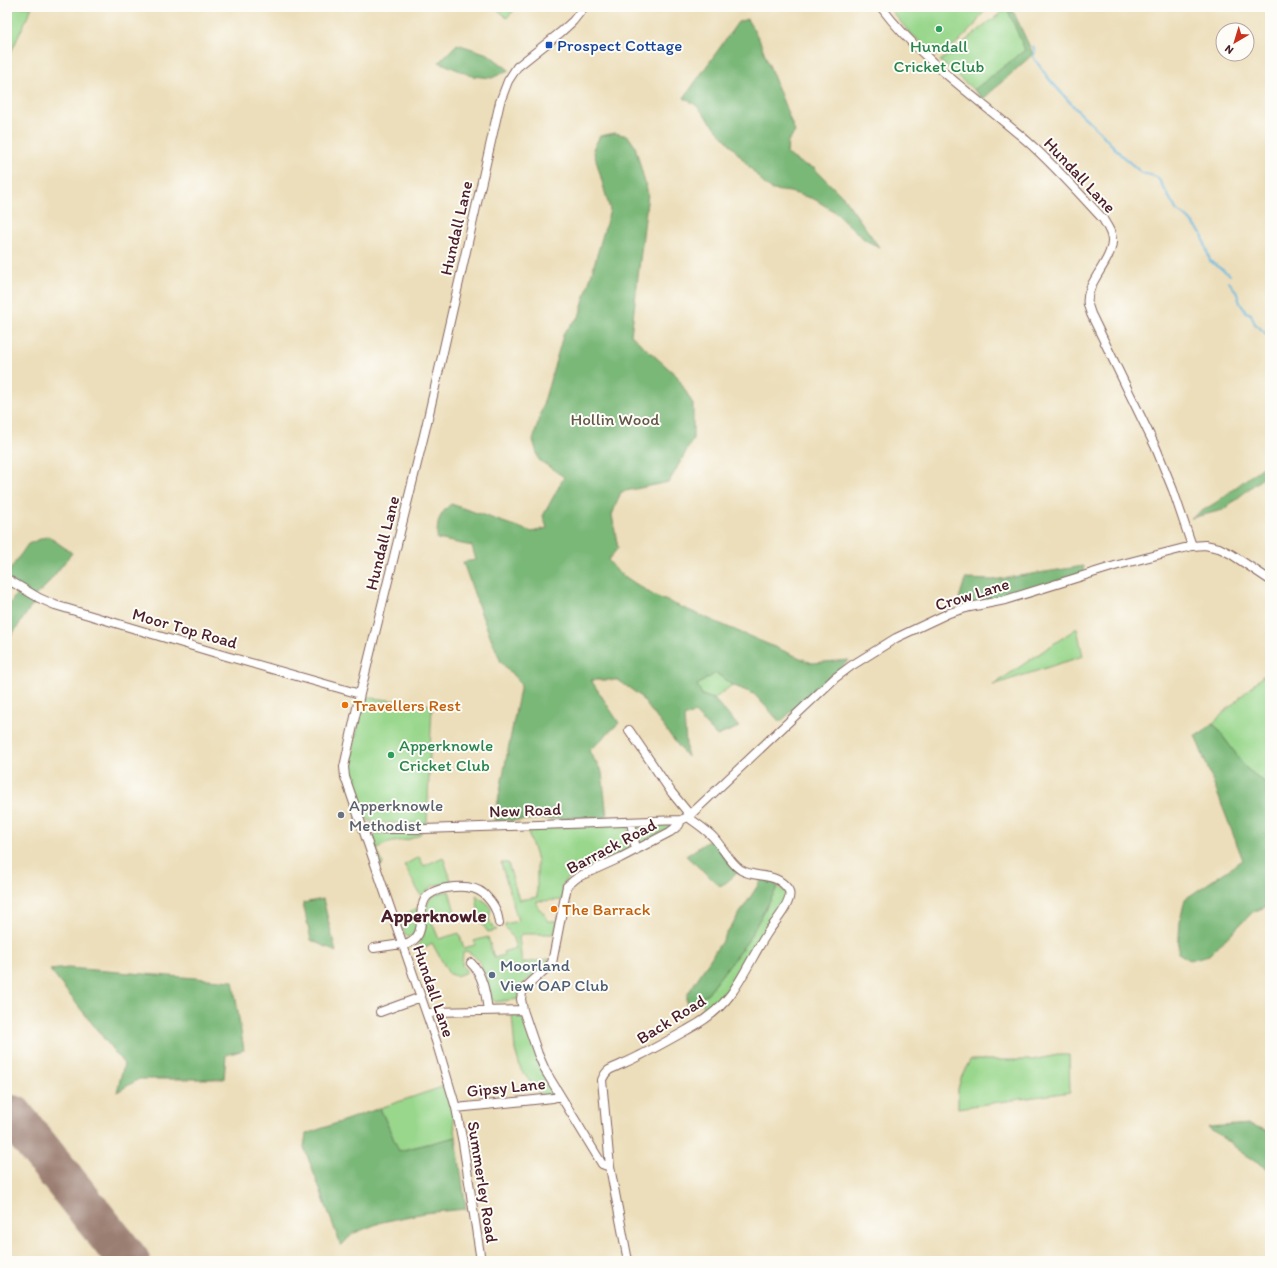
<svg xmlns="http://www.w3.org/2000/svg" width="1277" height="1268" font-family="Itim,sans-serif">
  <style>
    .green { fill: #99d78c; stroke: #727b5c }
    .forest { fill: #7ab878; stroke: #626c52 }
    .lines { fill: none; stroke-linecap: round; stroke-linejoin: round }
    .stream { stroke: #68b9e3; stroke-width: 2 }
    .runway { stroke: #9b7e72; stroke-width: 42 }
    .minor-casing { stroke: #83625d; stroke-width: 10 }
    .minor { stroke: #fff; stroke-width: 8 }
    .leisure-dot { fill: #2e9e5b; stroke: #fdfcf7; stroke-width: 1.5 }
    .transit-dot { fill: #1a4fb4; stroke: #fdfcf7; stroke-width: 1.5 }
    .food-dot { fill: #e8710a; stroke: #fdfcf7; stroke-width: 1.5 }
    .worship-dot { fill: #6b7280; stroke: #fdfcf7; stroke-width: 1.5 }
    .service-dot { fill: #5c6f8a; stroke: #fdfcf7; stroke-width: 1.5 }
    .labels { text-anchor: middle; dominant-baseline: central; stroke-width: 4; stroke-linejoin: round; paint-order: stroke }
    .transit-label { font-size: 17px; fill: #164399; stroke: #fdfcf7; text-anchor: start }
    .leisure-label { font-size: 17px; fill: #27864d; stroke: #fdfcf7 }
    .street-label { font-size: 17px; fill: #4a1f2b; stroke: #fdfcf7 }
    .park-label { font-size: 17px; fill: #625648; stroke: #fdfcf7 }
    .food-label { font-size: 17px; fill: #c56008; stroke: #fdfcf7; text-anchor: start }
    .worship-label { font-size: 17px; fill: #5b616d; stroke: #fdfcf7; text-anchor: start }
    .service-label { font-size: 17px; fill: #4e5e75; stroke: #fdfcf7; text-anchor: start }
    .quarter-label { font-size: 19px; font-weight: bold; fill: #4a1f2b; stroke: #fdfcf7 }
  </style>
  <rect width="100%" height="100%" fill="#fdfcf7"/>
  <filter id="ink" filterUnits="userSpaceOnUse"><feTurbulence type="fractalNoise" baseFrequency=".025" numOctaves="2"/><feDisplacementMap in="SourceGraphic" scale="8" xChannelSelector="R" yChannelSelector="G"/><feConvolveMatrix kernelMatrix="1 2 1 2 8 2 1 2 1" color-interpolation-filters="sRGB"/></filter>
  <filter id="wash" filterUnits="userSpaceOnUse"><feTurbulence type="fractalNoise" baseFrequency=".012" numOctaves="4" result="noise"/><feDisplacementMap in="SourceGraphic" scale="16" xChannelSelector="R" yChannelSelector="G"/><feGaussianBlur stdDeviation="0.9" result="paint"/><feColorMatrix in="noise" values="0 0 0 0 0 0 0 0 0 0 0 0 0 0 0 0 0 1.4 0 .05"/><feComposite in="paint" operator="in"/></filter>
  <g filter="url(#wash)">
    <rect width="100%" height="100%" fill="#ecdeba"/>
    <path class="green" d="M 7,7 L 32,7 L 7,61 Z
      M 495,7 L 517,7 L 507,18 Z
      M 888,7 L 987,7 L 974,26 L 957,43 L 937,56 L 909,32 Z
      M 1007,8 L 1025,50 L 974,90 L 940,61 Z
      M 1077,628 L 1083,656 L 993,685 Z
      M 1270,669 L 1270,786 L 1247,769 L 1213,723 Z
      M 716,673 L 732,685 L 714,699 L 702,695 L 697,685 Z
      M 364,697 L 432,705 L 427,823 L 376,823 L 368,820 L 362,811 L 349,768 Z
      M 671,823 L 673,824 L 671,827 L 640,844 L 635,828 L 640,825 Z
      M 622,824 L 627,826 L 629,829 L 630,848 L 625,852 L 604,862 L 569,876 L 561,887 L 563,890 L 562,900 L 537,901 L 537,906 L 547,917 L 547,921 L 558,921 L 554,934 L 522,934 L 519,937 L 522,963 L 549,959 C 548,970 527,976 522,986 C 520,990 519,995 518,999 L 495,1002 L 491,998 C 486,982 484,956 465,951 L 463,953 L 462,965 L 467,972 L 456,976 L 449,974 L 432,943 L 418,951 L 416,947 C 421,941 424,935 425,928 C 428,906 421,896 449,891 L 455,912 L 431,920 L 439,939 L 459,933 L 464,948 L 475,945 L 474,941 L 488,937 L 494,958 L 504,955 L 503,952 L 516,948 L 512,936 L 505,927 L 505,924 L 518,921 L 501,863 L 508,863 L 519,900 L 537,897 L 537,860 L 527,829 Z
      M 422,832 C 411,845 388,837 377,850 L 383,864 L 380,867 L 372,841 L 373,837 L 376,834 Z
      M 419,857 L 424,866 L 443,857 L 452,883 L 434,885 L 421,896 L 404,865 Z
      M 778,886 L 786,893 L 783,905 L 759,941 L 725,998 L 705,1015 L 701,998 L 707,994 L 747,942 Z
      M 476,895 L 487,903 L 491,908 L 489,919 L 491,924 L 497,930 L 488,932 L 480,921 Z
      M 418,908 L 417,931 L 412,937 L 409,937 L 406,936 L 400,922 L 403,920 L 401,916 Z
      M 520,1012 L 554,1093 L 553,1095 L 543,1098 L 521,1070 L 515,1050 L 512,1015 Z
      M 1058,1055 L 1069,1055 L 1070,1092 L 958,1108 L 958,1089 L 961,1078 L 970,1060 L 1032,1060 Z
      M 445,1086 L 453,1116 L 456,1137 L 399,1151 L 380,1108 Z"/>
    <path class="forest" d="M 1007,8 L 1013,11 L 1033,54 L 983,99 L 974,90 L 1025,50 Z
      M 747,19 L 759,39 L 795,132 L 788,141 L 787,154 L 802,164 L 814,168 L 844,198 L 879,247 L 865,240 L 835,212 L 814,199 L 790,192 L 773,190 L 766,186 L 696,105 L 684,98 L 738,22 Z
      M 457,44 L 488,54 L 509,70 L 492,78 L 472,76 L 439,62 Z
      M 615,133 L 628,136 L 635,146 L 648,194 L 631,335 L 677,376 L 693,404 L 693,439 L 669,482 L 621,492 L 612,515 L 618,548 L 608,560 L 618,572 L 653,595 L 812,663 L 849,660 L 780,722 L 754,694 L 732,685 L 716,673 L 697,685 L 702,695 L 714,699 L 739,727 L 717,736 L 695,713 L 684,717 L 687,757 L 639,695 L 618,680 L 591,680 L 619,723 L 589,751 L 602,772 L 607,817 L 494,821 L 521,684 L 501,662 L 482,616 L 463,562 L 476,560 L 472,546 L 437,539 C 437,523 438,515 451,504 L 532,532 L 547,528 L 543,516 L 564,477 L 539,460 L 533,440 L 564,332 L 579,317 L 610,210 L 593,149 L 600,136 Z
      M 1270,461 L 1270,475 L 1265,476 L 1223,510 L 1191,518 L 1218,501 Z
      M 48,536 L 72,553 L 45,587 L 30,600 L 35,601 L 7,642 L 7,608 L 17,593 L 7,588 L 7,574 L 28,544 Z
      M 1084,566 L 1083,572 L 1036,589 L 962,607 L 959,599 L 965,579 L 993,580 Z
      M 1213,723 L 1247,769 L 1270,786 L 1270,905 L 1253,912 L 1209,955 L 1190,960 L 1178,953 L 1180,921 L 1185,899 L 1243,860 L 1195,735 L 1202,733 Z
      M 711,839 L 738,872 L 727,882 L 720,886 L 686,856 Z
      M 762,879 L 771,881 L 778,886 L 747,942 L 707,994 L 687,1008 L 687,995 Z
      M 323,899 L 336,952 L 311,940 L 303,903 Z
      M 68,968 L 233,981 L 244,1050 L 226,1055 L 224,1079 L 139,1079 L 117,1092 L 124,1064 L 50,970 Z
      M 380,1108 L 399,1151 L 456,1137 L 466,1209 L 424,1213 L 382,1222 L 352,1234 L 341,1246 L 304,1147 L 306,1134 Z
      M 1250,1124 L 1270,1132 L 1270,1170 L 1243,1153 L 1208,1127 Z"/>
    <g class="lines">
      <path class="stream" d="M 1033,46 L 1035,52 L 1033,57 L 1049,79 L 1076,109 L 1100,132 L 1122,156 L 1142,173 L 1152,175 L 1158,178 L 1177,211 L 1188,218 L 1202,234 L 1210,261 L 1230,275
        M 1229,282 L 1236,291 L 1240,303 L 1246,312 L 1251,314 L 1255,324 L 1270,337"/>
      <path class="runway" d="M 13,1116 L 129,1261"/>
    </g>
  </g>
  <g filter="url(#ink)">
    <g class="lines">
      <g class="minor-casing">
        <path id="minor" d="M 881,7 C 921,60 977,98 1027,141 C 1054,165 1078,192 1103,219 C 1107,226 1113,234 1112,242 C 1111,263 1084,284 1088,305 C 1089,308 1090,311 1091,314 L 1156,448 L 1173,490 L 1192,546
          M 7,579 L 39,598 L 55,605 L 226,656 L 360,694
          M 629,730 L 672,793 L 690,815
          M 631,822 L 636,850
          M 363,829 L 425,829 L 681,820 L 688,817 L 835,678 L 851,666 L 896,638 L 949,613 L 970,607 L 1005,600 L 1118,565 L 1192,546 L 1205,545 L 1219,548 L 1231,554 L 1270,580
          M 403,946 C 442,933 396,892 454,887 C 465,886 476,887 484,894 C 494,904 497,910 499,923
          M 374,948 L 402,944
          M 471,963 C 483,974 486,995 488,1011
          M 380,1012 L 421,997
          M 427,1014 L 435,1012 L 523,1010
          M 456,1108 L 553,1098 L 560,1096
          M 610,1167 L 602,1164 L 546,1072 L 538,1054 L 523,1010 L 521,999 L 522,993 L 525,988 L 552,963 L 567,886 L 578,877 L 620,858 L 670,832 L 679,825 L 681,820
          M 481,1261 L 463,1143 L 456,1108 L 436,1041 L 345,777 L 344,767 L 360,694 L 425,431 L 500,102 L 508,81 L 517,67 L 561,32 L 573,21 L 584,7
          M 628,1261 L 610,1167 L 602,1080 C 604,1075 605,1073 609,1070 C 619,1065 630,1061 639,1056 C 655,1048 671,1039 687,1030 C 704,1021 720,1009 731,994 C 746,973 756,949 770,929 C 776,921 795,899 788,889 C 775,871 756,879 741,870 C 730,863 723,848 714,838 C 707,830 697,824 688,817"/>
      </g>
      <use href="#minor" class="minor"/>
    </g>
  </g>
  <g class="leisure-dot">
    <circle cx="939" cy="29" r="4"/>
    <circle cx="391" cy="755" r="4"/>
  </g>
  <rect class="transit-dot" x="545" y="41" width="8" height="8" rx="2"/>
  <g class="food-dot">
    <circle cx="345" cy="705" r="4"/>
    <circle cx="554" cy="909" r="4"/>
  </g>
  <circle class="worship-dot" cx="341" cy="815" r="4"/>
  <circle class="service-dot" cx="492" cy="975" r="4"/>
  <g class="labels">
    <g class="transit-label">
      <text x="557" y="45">Prospect Cottage</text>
    </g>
    <g class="leisure-label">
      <text x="939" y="46">Hundall<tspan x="939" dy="20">Cricket Club</tspan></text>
      <text x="399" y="745" text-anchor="start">Apperknowle<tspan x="399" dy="20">Cricket Club</tspan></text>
    </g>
    <g class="street-label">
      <text transform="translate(1080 175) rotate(47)">Hundall Lane</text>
      <text transform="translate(456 228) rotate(-77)">Hundall Lane</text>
      <text transform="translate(382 543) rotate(-76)">Hundall Lane</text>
      <text transform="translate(972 594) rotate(-17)">Crow Lane</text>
      <text transform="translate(185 628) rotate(16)">Moor Top Road</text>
      <text transform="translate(525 810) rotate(-2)">New Road</text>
      <text transform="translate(611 846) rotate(-28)">Barrack Road</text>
      <text transform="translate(434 991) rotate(71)">Hundall Lane</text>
      <text transform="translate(671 1019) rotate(-32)">Back Road</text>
      <text transform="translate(506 1087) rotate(-6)">Gipsy Lane</text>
      <text transform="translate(483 1182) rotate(81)">Summerley Road</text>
    </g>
    <g class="park-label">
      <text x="615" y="419">Hollin Wood</text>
    </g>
    <g class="food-label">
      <text x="353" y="705">Travellers Rest</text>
      <text x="562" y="909">The Barrack</text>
    </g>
    <g class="worship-label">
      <text x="349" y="805">Apperknowle<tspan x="349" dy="20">Methodist</tspan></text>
    </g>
    <g class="service-label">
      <text x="500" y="965">Moorland<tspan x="500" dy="20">View OAP Club</tspan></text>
    </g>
    <g class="quarter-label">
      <text x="434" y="915">Apperknowle</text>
    </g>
  </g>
  <rect width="1277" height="1268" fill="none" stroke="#fdfcf7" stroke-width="24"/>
  <g transform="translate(1235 42) rotate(218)"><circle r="19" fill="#fdfcf7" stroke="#b5a4a5"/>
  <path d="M0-3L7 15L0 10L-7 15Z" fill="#c8321e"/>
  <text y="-6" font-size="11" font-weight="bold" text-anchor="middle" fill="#4a1f2b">N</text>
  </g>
</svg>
